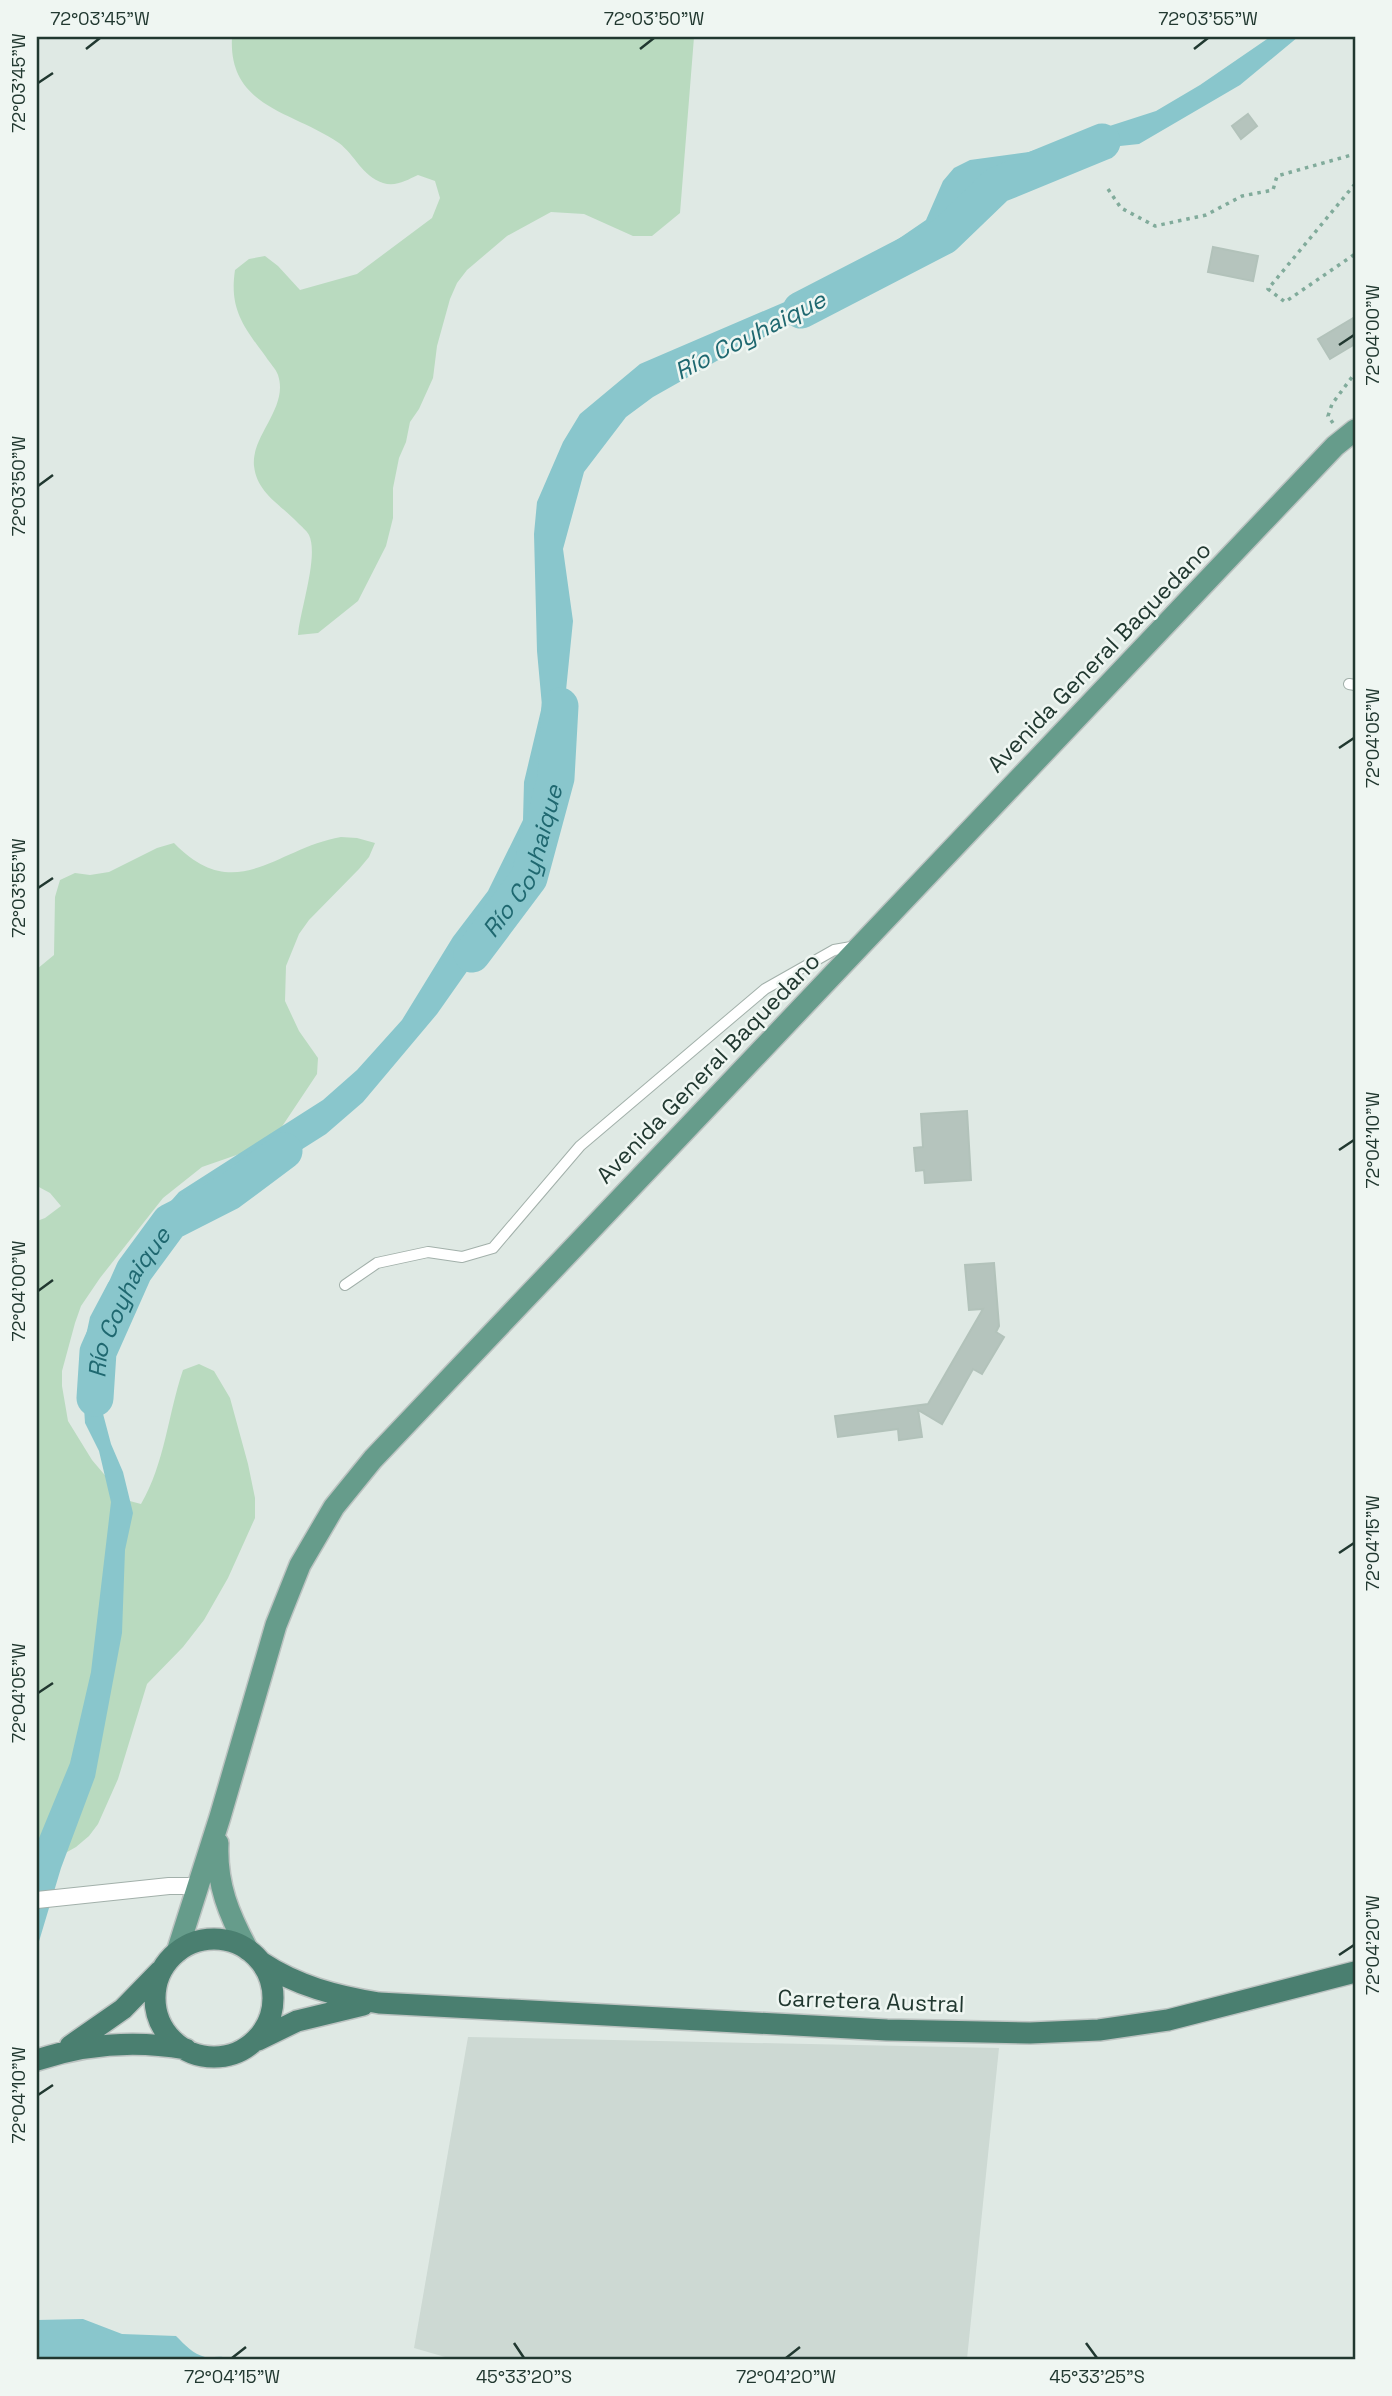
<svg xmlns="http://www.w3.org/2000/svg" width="1392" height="2396" font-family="'Space Grotesk',sans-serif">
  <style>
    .built { fill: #cdd9d3 }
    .green { fill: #b9dabf }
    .water { fill: #89c6cc }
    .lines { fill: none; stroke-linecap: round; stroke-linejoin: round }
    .river { stroke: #89c6cc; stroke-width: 37 }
    .building { fill: #b5c4bd; stroke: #b2c2ba; stroke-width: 2 }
    .service-casing { stroke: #a2b0aa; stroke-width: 12 }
    .pedestrian-casing { stroke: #a2b0aa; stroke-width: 18 }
    .primary-casing { stroke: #bcc3c1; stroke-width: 24 }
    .trunk-casing { stroke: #bcc3c1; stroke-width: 24 }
    .path { stroke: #81ab9b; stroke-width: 3.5; stroke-dasharray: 3.5 5; stroke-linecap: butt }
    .service { stroke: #fff; stroke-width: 10 }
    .pedestrian { stroke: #fff; stroke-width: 16 }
    .primary { stroke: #669c8b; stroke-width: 21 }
    .trunk { stroke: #4a7f70; stroke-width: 21 }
    .ticks { fill: none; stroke: #213830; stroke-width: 2.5 }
    .labels { text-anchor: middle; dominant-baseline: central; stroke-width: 5; stroke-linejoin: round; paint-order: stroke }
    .street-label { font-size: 23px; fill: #213830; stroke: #eff6f2 }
    .water-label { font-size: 24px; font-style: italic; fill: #1f6870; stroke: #eff6f2 }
    .neatline { fill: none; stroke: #213830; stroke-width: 2.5 }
    .ticks-label { font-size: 18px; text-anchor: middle; fill: #213830 }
  </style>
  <rect width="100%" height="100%" fill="#dfe9e4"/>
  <path class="built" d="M 468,2037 L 999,2048 L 967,2359 L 452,2359 L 414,2348 Z"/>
  <path class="green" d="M 232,37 L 694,37 L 680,213 L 652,236 L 633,236 L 584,214 L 551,212 L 507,236 L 467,270 L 457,283 L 450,299 L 437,346 L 433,378 L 419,409 L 410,422 L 406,442 L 399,458 L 393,488 L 393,518 L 386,546 L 358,601 L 318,633 L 298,635 C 300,610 319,556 309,535 C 307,531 301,526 298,523 C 280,504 257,493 254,466 C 251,435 289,408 278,375 C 276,369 269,362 266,357 C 244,327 229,310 235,270 L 249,259 L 265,256 L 278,266 L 300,290 L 357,274 L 432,218 L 440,198 L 435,181 L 418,175 C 407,180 396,187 383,183 C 362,176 355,155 339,143 C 293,111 228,108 232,37 Z
    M 341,837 L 357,838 L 375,843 L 369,857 L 359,869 L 309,920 L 299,934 L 286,966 L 285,1001 L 299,1031 L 318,1058 L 317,1074 L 271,1143 L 202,1167 L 163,1198 L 100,1278 L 81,1306 L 75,1323 L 62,1371 L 62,1386 L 68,1421 L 92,1460 L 126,1500 L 141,1504 C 165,1463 168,1414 183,1370 L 199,1364 L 214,1371 L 230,1398 L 248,1464 L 255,1498 L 255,1518 L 228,1578 L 204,1620 L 183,1647 L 147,1684 L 118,1779 L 98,1824 L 89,1836 L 76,1847 L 37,1869 L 37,1221 L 45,1218 L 61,1206 L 50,1193 L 37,1186 L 37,969 L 54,955 L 55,897 L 60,880 L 75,873 L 90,875 L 109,872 L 157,848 L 174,843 C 236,907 276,848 341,837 Z"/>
  <path class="water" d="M 1270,37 L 1298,37 L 1240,85 L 1139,144 L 1120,146 L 1034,166 L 1018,174 L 1000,196 L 961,225 L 940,230 L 920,241 L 865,273 L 819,306 L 782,330 L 745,345 L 653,397 L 626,417 L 584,472 L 563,549 L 573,621 L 563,720 L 547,820 L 519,883 L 482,950 L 437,1014 L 363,1102 L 326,1134 L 296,1153 L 215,1196 L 175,1231 L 121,1285 L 99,1335 L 102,1410 L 111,1444 L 123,1472 L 133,1513 L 125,1550 L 122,1633 L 95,1777 L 61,1868 L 37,1948 L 37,1843 L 70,1763 L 91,1672 L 111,1502 L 99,1451 L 85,1423 L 81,1359 L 90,1317 L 108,1283 L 157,1217 L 179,1192 L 323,1100 L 357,1070 L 402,1020 L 453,937 L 488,891 L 523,820 L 524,782 L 542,706 L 537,651 L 534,534 L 537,502 L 563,442 L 580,414 L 640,364 L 829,283 L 888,246 L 926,220 L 943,181 L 954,168 L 970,160 L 1029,152 L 1156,111 L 1200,85 Z
    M 83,2319 L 122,2334 L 176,2336 C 185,2345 193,2354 205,2357 C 214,2358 221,2355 229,2359 L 37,2359 L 37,2320 Z"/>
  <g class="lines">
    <g class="river">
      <path d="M 801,310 L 944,236 L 997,185 L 1102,142"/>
      <path id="s1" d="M 472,954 L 529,878 L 556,778 L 560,706"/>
      <path id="s2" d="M 95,1398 L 98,1352 L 134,1271 L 170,1222 L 229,1192 L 284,1151"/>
    </g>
  </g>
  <path class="building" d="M 1248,114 L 1257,126 L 1241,139 L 1232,126 Z
    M 1213,247 L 1258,256 L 1253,281 L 1208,272 Z
    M 1355,317 L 1355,344 L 1330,359 L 1318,339 Z
    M 967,1111 L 971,1180 L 925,1183 L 924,1170 L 916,1171 L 914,1148 L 923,1147 L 921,1114 Z
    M 994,1263 L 999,1326 L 996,1332 L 1004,1337 L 982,1374 L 973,1369 L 942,1424 L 918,1410 L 922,1437 L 899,1440 L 898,1429 L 838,1437 L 835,1416 L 928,1404 L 983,1309 L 969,1310 L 965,1265 Z"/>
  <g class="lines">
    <g class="service-casing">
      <path id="service" d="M 1349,684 L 1355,685
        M 345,1285 L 377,1263 L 428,1252 L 462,1257 L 493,1248 L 580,1146 L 765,989 L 834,950 L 857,946"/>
    </g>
    <g class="pedestrian-casing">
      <path id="pedestrian" d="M 37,1900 L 169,1886 L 198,1886"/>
    </g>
    <g class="primary-casing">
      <path id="primary" d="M 218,1843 C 216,1884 229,1915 248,1950
        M 177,1952 L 220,1817 L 276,1625 L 300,1565 L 334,1507 L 373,1459 L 1335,446 L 1355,430"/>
    </g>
    <g class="trunk-casing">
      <path id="trunk" d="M155 1998a59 59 0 1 1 118 0a59 59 0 1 1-118 0Z
        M 261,1962 C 297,1986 336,1996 379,2003 L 887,2030 L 1030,2033 L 1099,2030 L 1168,2020 L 1355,1972
        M 258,2040 L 297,2021 L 363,2005
        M 70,2046 L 123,2009 L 160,1971
        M 37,2060 C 85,2044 136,2040 186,2049"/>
    </g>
    <path class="path" d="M 1355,184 L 1268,289 L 1285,302 L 1355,254
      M 1108,189 L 1121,208 L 1155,226 L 1206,215 L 1242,196 L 1273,190 L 1277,176 L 1355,154
      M 1333,423 L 1328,416 L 1332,404 L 1355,373"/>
    <use href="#service" class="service"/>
    <use href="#pedestrian" class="pedestrian"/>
    <use href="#primary" class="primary"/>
    <use href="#trunk" class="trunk"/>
  </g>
  <path class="ticks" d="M 86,49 L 100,38M 640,49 L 654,38M 1194,49 L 1208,38M 38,83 L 53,73M 1339,345 L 1354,335M 38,486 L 53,475M 1339,748 L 1354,738M 38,888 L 53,878M 1339,1150 L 1354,1140M 38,1291 L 53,1280M 1339,1553 L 1354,1543M 38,1693 L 53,1683M 1339,1955 L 1354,1945M 38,2095 L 53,2085M 514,2343 L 524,2358M 1086,2343 L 1097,2358M 232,2358 L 246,2347M 786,2358 L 800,2347"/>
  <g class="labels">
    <g class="street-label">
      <text transform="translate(1099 657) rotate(-46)">Avenida General Baquedano</text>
      <text transform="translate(708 1068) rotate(-46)">Avenida General Baquedano</text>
      <text transform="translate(871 2001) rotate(2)">Carretera Austral</text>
    </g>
    <g class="water-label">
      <text transform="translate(750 335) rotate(-27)">Río Coyhaique</text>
      <text stroke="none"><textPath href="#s1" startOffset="108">Río Coyhaique</textPath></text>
      <text stroke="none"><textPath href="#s2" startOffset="103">Río Coyhaique</textPath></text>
    </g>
  </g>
  <rect width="1392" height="2396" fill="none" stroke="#eff6f2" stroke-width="77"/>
  <rect x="38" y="38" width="1316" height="2320" class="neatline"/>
  <g class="ticks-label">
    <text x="100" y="25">72°03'45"W</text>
    <text x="654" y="25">72°03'50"W</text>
    <text x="1208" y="25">72°03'55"W</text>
    <text transform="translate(19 83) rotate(-90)" y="6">72°03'45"W</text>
    <text transform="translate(1373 335) rotate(-90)" y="6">72°04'00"W</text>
    <text transform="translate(19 486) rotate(-90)" y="6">72°03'50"W</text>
    <text transform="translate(1373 738) rotate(-90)" y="6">72°04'05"W</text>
    <text transform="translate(19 888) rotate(-90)" y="6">72°03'55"W</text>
    <text transform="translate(1373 1140) rotate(-90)" y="6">72°04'10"W</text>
    <text transform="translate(19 1291) rotate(-90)" y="6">72°04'00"W</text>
    <text transform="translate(1373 1543) rotate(-90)" y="6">72°04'15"W</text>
    <text transform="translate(19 1693) rotate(-90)" y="6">72°04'05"W</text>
    <text transform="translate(1373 1945) rotate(-90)" y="6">72°04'20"W</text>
    <text transform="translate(19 2095) rotate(-90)" y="6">72°04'10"W</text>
    <text x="232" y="2383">72°04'15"W</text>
    <text x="524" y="2383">45°33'20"S</text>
    <text x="786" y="2383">72°04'20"W</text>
    <text x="1097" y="2383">45°33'25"S</text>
  </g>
</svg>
